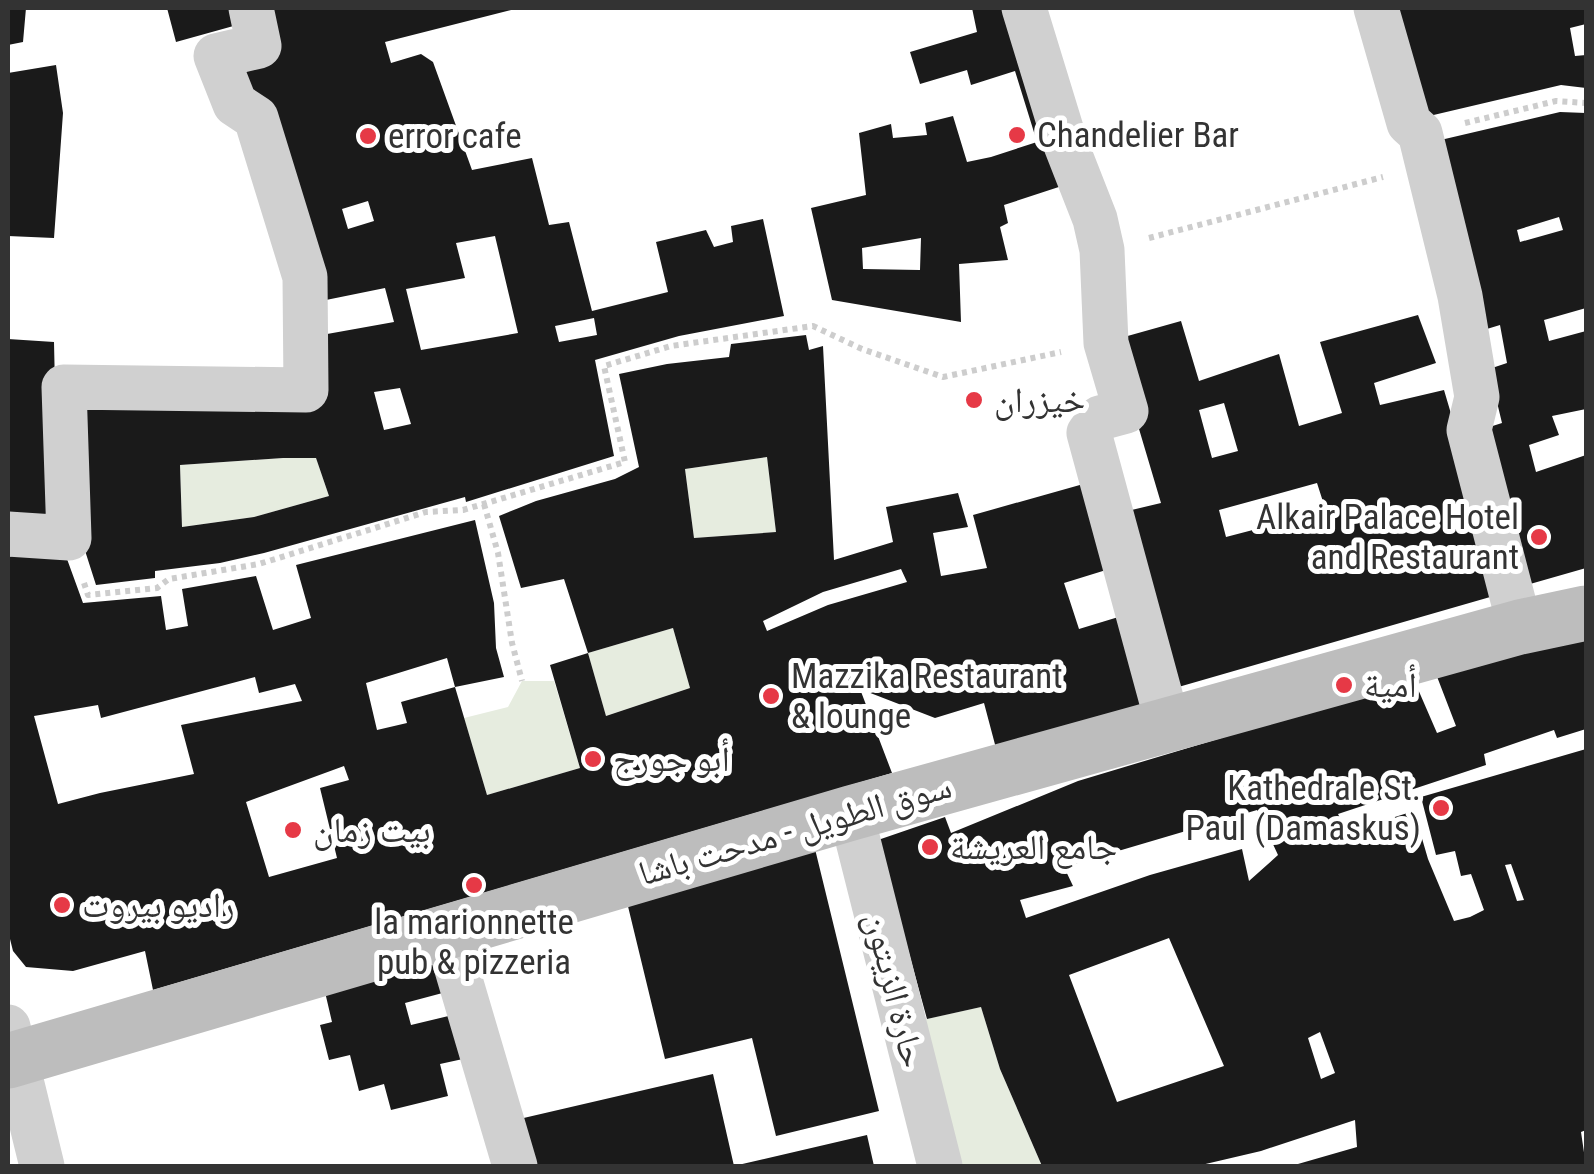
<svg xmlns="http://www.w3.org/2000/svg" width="1594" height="1174" font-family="'Roboto Condensed','Noto Naskh Arabic',sans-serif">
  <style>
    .green { fill: #e6ecdf }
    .building { fill: #1a1a1a; fill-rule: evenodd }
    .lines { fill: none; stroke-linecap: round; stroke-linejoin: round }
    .path { stroke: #cdcdcd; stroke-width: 6; stroke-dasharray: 5 5; stroke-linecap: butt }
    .street { stroke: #d0d0d0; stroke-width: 45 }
    .secondary { stroke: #bdbdbd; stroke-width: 55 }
    .poi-dot { fill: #e63946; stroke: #fff; stroke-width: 4 }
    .labels { text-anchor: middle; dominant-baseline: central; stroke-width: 10; stroke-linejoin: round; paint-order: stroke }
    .poi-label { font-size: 35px; fill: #333; stroke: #fff; text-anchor: start }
    .street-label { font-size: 35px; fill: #333; stroke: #fff }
  </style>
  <rect width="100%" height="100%" fill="#fff"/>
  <path class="green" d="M 767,457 L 776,532 L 694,538 L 685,469 Z
    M 283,458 L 316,458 L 329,496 L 254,517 L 182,527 L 180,465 Z
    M 673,628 L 690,688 L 606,716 L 588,653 Z
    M 522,681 L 554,681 L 580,768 L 487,795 L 464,718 L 508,707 Z
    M 981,1007 L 1000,1069 L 1042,1166 L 940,1166 L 904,1024 Z"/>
  <path class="building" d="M 8,8 L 26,8 L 23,42 L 8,45 Z
    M 167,8 L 233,8 L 237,25 L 176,42 Z
    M 266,8 L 519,8 L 385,42 L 391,63 L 421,54 L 433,62 L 472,170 L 532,158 L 549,225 L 569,222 L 592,311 L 668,292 L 656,242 L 706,230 L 714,247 L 733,242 L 731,226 L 763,219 L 784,316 L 679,336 L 595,360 L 614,456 L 466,502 L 465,497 L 264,553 L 220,563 L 155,571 L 155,578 L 96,585 L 80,535 L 76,402 L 269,402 L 316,336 L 394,322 L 385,288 L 326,300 L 235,62 ZM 368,201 L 374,221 L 348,229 L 342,209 ZM 495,236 L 518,333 L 421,350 L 406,289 L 465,278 L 456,243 ZM 594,318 L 597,335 L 559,342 L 555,326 ZM 400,388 L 411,424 L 384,430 L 374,392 ZM 283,458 L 316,458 L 329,496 L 254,517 L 182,527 L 180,465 Z
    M 972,8 L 1017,8 L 1074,182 L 1004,205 L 1008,223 L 1000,227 L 1008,260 L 959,264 L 961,322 L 832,300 L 811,208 L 866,195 L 859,133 L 891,124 L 893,138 L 927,135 L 925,123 L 953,116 L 967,162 L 991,157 L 1037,142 L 1015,71 L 971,85 L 967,70 L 920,84 L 910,52 L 977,32 ZM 921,238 L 920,270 L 863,269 L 862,248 Z
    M 1386,8 L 1586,8 L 1586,24 L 1570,28 L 1575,56 L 1586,55 L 1586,88 L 1561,85 L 1425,117 Z
    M 56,65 L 63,113 L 54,238 L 8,236 L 8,73 Z
    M 1560,112 L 1586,113 L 1586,308 L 1544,320 L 1549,341 L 1586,331 L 1586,409 L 1552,416 L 1559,435 L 1529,445 L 1536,472 L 1586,455 L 1586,568 L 1523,586 L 1480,430 L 1502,423 L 1489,369 L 1507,363 L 1500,325 L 1477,332 L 1432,142 ZM 1559,217 L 1563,230 L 1520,242 L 1517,230 Z
    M 1418,315 L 1436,363 L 1374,383 L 1380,405 L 1444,390 L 1504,593 L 1168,690 L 1119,513 L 1161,503 L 1131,402 L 1124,337 L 1181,321 L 1199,381 L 1279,354 L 1299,426 L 1342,413 L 1320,342 ZM 1224,403 L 1238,451 L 1212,458 L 1199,410 ZM 1317,483 L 1326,511 L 1226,537 L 1219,510 Z
    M 806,335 L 809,350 L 823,346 L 834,560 L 893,542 L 886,507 L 958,493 L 968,527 L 933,533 L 941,576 L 987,568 L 973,515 L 1094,481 L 1119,566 L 1064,583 L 1079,629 L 1125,615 L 1149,708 L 997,752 L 984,703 L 935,718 L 860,689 L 892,773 L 153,990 L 145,951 L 73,971 L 26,967 L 13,951 L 8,931 L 8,557 L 49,547 L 63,548 L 83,603 L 161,596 L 166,630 L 188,626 L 182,589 L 256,576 L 273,630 L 311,618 L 296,565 L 475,520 L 494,603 L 496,648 L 504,677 L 455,687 L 447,658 L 366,683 L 377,730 L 407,723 L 401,702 L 455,687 L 487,795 L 580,768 L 550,665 L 588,653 L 564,579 L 521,588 L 499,516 L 536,501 L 615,479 L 639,467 L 619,374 L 667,364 L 729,357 L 731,344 ZM 767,457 L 776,532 L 694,538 L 685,469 ZM 901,569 L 907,582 L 828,605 L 767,631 L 763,621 L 823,592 ZM 673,628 L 690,688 L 606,716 L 588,653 ZM 255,677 L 259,693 L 295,684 L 302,701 L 181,725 L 194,774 L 100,793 L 58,804 L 34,716 L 98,705 L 101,718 ZM 344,766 L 349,780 L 320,788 L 337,858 L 269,877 L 246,802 Z
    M 8,339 L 54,342 L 58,525 L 8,521 Z
    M 1586,626 L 1586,729 L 1557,738 L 1554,730 L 1484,754 L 1486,765 L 1338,814 L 1347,832 L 1414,811 L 1428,859 L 1454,921 L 1470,917 L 1484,910 L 1471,874 L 1461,876 L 1455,851 L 1436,855 L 1421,797 L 1586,749 L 1586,1130 L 1581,1132 L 1586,1166 L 1291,1166 L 1357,1147 L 1355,1120 L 1261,1151 L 1197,1166 L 1042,1166 L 1000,1069 L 981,1007 L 927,1019 L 878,840 L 945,817 L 951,833 L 1078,781 L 1414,680 L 1437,733 L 1456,726 L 1436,674 ZM 1257,810 L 1278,855 L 1249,881 L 1242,849 L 1150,875 L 1026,918 L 1020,900 L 1073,886 L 1064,867 ZM 1511,864 L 1524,900 L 1517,901 L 1505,865 ZM 1169,938 L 1224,1066 L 1117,1102 L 1069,975 ZM 1320,1032 L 1335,1073 L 1321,1079 L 1308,1038 Z
    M 815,849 L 879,1111 L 776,1136 L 752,1038 L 665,1059 L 625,894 Z
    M 443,962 L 450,991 L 405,1003 L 411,1025 L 461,1013 L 472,1057 L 440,1064 L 448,1096 L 391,1110 L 384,1084 L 359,1091 L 350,1055 L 329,1060 L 320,1025 L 332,1022 L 325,992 Z
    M 713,1074 L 734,1166 L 526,1166 L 515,1120 Z
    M 867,1135 L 874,1166 L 738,1166 L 738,1165 Z"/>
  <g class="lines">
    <path class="path" d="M 1465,123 L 1556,101 L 1586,103
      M 1149,238 L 1383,177
      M 484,504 L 498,553 L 512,643 L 522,681
      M 84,583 L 88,595 L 157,588 L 169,579 L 259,564 L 426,512 L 463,510 L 625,462 L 604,366 L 671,346 L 813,326 L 862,349 L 943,377 L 1061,352"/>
    <path class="street" d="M 1024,8 L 1066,145 L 1095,219 L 1102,250 L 1106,343 L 1126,411 L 1100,418 L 1089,433 L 1168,724
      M 1376,8 L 1409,123 L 1420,133 L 1460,296 L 1477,397 L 1469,430 L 1520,627
      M 8,534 L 69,538 L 64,387 L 306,390 L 305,277 L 256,118 L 235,104 L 216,56 L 259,46 L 251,8
      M 851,813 L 940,1166
      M 446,932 L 515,1166
      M 8,1027 L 42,1166"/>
    <path class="secondary" d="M 8,1061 L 851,813 L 1520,627 L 1586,613"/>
  </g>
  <g class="poi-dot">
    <circle cx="1017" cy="135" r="10"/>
    <circle cx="368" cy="136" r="10"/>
    <circle cx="974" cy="400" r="10"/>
    <circle cx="1539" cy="537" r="10"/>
    <circle cx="1344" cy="685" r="10"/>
    <circle cx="771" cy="696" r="10"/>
    <circle cx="593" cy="759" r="10"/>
    <circle cx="1441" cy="808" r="10"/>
    <circle cx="293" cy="830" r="10"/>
    <circle cx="930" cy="847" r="10"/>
    <circle cx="474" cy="885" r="10"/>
    <circle cx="62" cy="905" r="10"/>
  </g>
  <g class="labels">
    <g class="poi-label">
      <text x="1037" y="135">Chandelier Bar</text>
      <text x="388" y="136">error cafe</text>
      <text x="994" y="400">خيزران</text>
      <text x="1519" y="517" text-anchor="end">Alkair Palace Hotel<tspan x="1519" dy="40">and Restaurant</tspan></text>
      <text x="791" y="676">Mazzika Restaurant<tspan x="791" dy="40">&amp; lounge</tspan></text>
      <text x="1364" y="685">أمية</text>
      <text x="613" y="759">أبو جورج</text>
      <text x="1421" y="788" text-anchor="end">Kathedrale St.<tspan x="1421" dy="40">Paul (Damaskus)</tspan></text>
      <text x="313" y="830">بيت زمان</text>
      <text x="950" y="847">جامع العريشة</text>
      <text x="82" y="905">راديو بيروت</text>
      <text x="474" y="922" text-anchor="middle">la marionnette<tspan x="474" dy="40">pub &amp; pizzeria</tspan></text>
    </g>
    <g class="street-label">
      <text transform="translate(795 830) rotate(-16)">سوق الطويل - مدحت باشا</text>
      <text transform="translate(895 990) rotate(76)">حارة الزيتون</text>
    </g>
  </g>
  <rect width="1594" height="1174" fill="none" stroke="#333333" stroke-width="20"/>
</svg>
